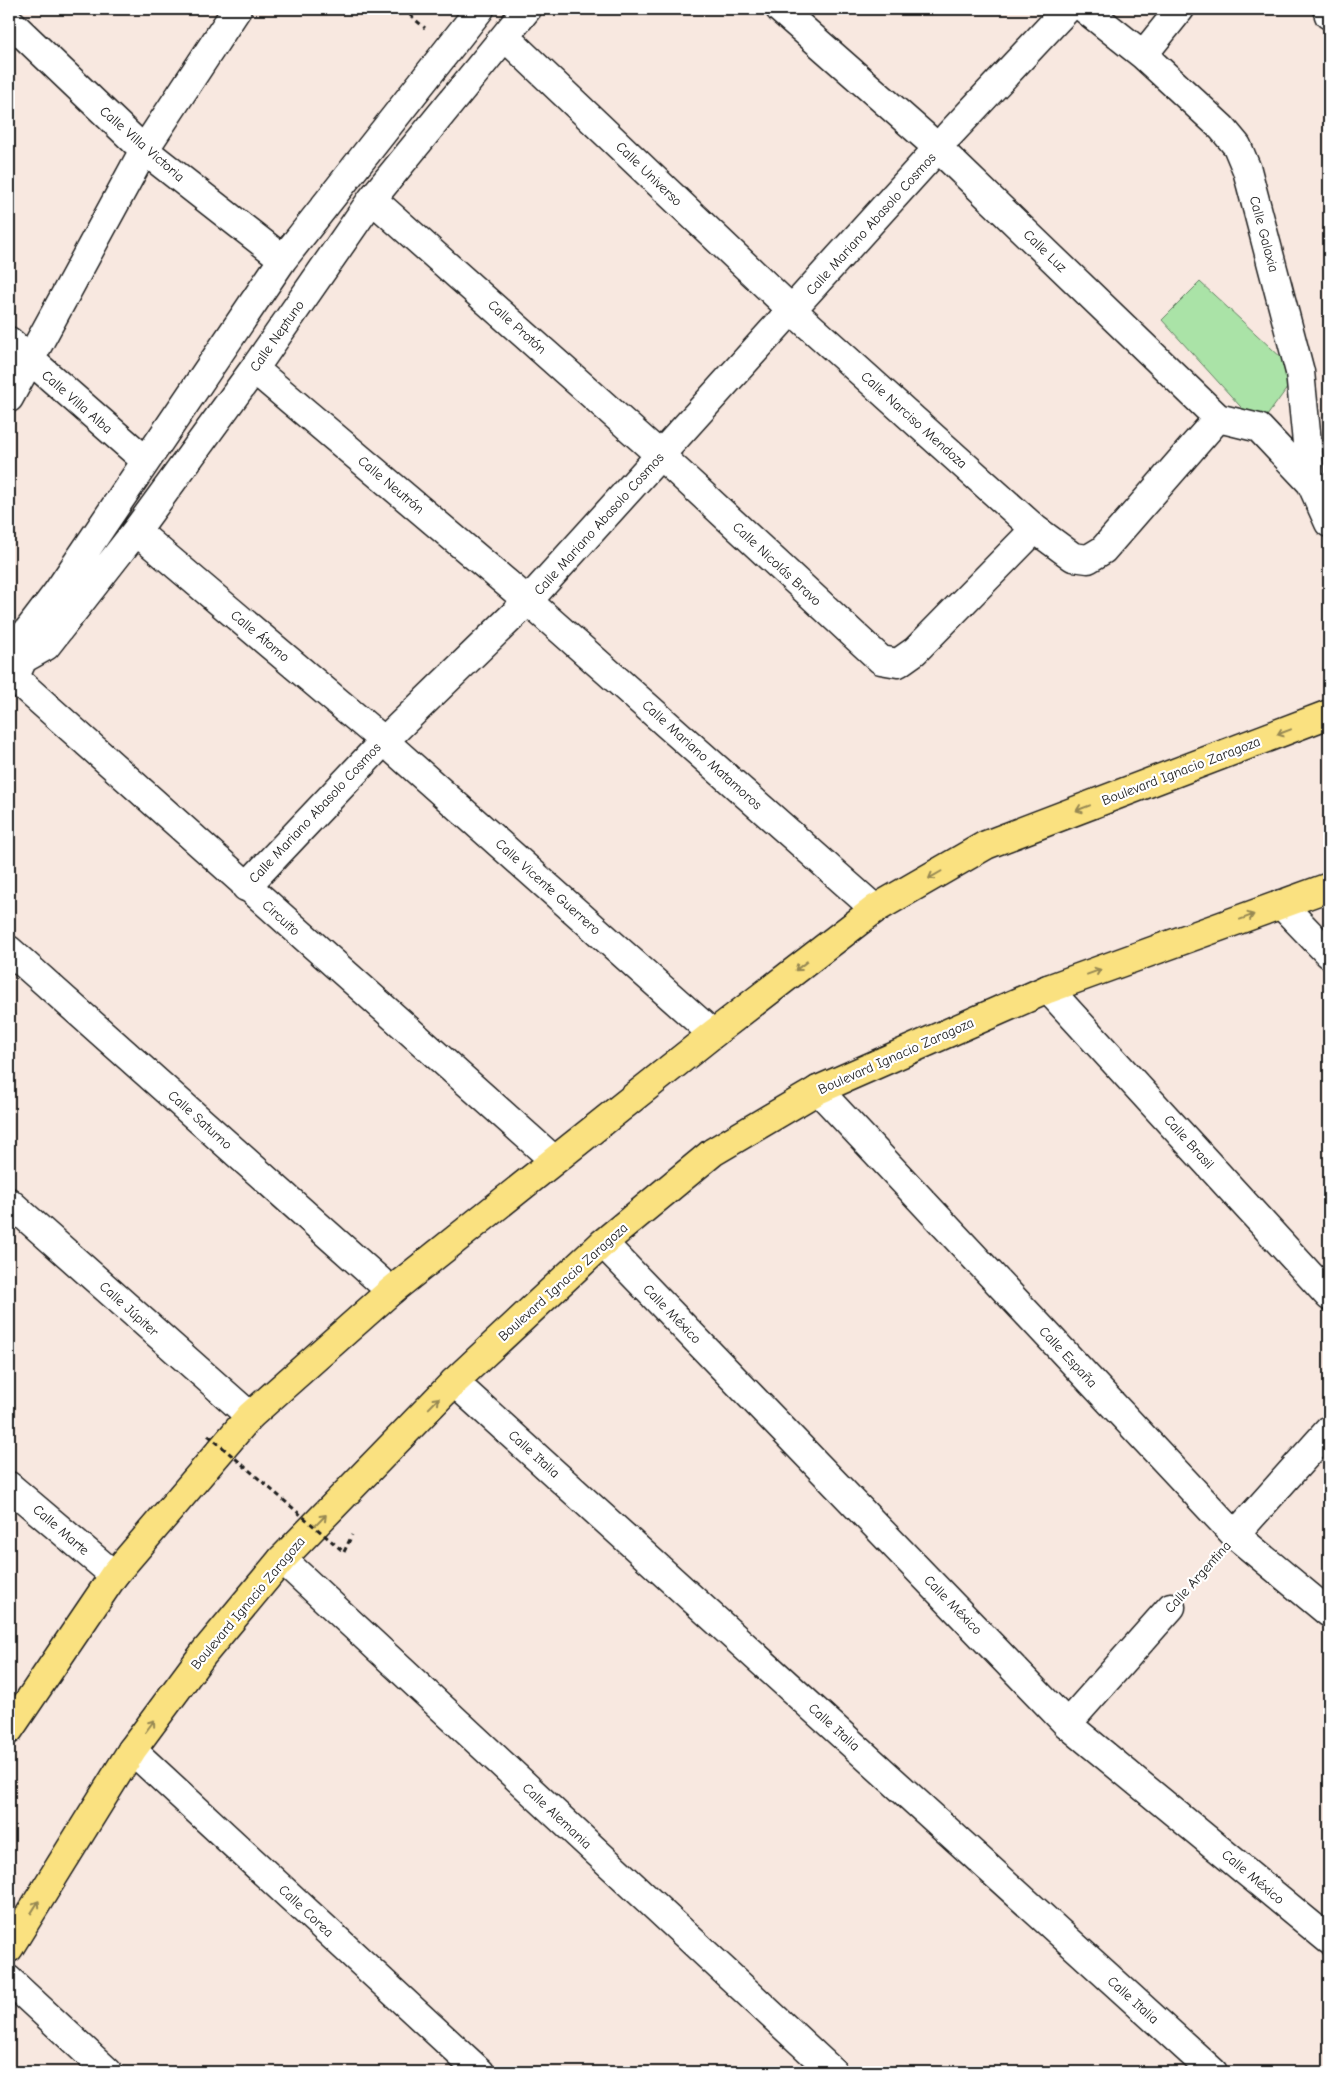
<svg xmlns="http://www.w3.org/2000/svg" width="1338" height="2081" font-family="'Comic Neue',sans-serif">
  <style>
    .green { fill: #aae3a7; stroke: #638062 }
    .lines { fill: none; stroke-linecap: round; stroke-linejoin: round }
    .street-casing { stroke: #1c1c1c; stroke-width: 31 }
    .secondary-casing { stroke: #1c1c1c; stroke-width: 31 }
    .primary-casing { stroke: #1c1c1c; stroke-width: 31 }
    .path { stroke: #1c1c1c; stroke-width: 3; stroke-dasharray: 5 4; stroke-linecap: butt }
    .street { stroke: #fff; stroke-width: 28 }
    .secondary { stroke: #fff; stroke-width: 28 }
    .primary { stroke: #fae180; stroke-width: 28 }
    .path-bridge { stroke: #1c1c1c; stroke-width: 3; stroke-dasharray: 5 4; stroke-linecap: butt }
    .oneway { stroke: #968853 }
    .labels { text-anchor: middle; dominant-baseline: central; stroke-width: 4.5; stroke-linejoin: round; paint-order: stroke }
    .street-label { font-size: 14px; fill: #1c1c1c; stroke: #fff }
  </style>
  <rect width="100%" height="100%" fill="#f8e8e0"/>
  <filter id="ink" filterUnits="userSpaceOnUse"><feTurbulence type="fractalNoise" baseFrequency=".02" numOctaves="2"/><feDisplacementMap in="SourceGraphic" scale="10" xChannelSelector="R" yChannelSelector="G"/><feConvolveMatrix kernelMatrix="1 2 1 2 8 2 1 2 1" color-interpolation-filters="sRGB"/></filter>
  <g filter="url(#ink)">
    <path class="green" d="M 1200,282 L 1298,373 L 1259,427 L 1162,320 Z"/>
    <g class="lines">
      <g class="street-casing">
        <path id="street" d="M 780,9 L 938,148 L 1218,418 L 1259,428 L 1311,483
          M 1085,9 L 1143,55 L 1222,128 L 1237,146 L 1247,170 L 1300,372 L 1311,483 L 1329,523
          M 1327,9 L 1329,15
          M 9,21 L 144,150 L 283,259
          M 505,37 L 793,311 L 1035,529 L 1073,557 L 1088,559 L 1103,550 L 1218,418
          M 1143,55 L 1180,9
          M 949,135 L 1067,9
          M 372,199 L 661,456 L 881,660 L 898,663 L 915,651 L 1035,529
          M 9,341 L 146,461
          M 254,369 L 528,601 L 875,909
          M 9,398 L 144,150 L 237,9
          M 136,531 L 384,741 L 713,1034
          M 23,659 L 46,646 L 136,531 L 254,369 L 372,199 L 527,9
          M 17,672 L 23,659 L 24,636 L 56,594 L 283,259 L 480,9
          M 246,887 L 384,741 L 528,601 L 938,148
          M 1281,904 L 1329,954
          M 9,950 L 391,1291
          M 1048,989 L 1329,1296
          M 818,1090 L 1235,1535 L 1329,1613
          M 9,1202 L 250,1416
          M 454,1382 L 1213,2072
          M 9,1486 L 114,1575
          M 1235,1535 L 1329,1430
          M 282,1559 L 833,2072
          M 1067,1724 L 1171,1607
          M 132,1750 L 480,2072"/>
      </g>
      <g class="secondary-casing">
        <path id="secondary" d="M 9,673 L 554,1160
          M 603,1243 L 1067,1724 L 1329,1940
          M 9,1980 L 108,2072"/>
      </g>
      <g class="primary-casing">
        <path id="primary" d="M 9,1730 L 114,1575 L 250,1416 L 391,1291 L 713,1034 L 875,909 L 986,845 L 1329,714
          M 9,1948 L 132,1750 L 204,1653 L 282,1559 L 454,1382 L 603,1243 L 713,1152 L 818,1090 L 1048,989 L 1329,887"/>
      </g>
      <path class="path" d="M 403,9 L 425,28
        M 344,1552 L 352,1535
        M 1191,1585 L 1215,1558"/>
      <use href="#street" class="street"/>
      <use href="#secondary" class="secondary"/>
      <use href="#primary" class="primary"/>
      <path class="path-bridge" d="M 208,1435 L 344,1552"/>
    </g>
    <defs><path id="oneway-shaft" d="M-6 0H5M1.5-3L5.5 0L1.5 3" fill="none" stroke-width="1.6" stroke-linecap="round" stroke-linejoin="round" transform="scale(1.25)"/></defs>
    <g class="oneway">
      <use href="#oneway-shaft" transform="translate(1284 732) rotate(159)"/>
      <use href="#oneway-shaft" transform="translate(1083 808) rotate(159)"/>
      <use href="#oneway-shaft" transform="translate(935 875) rotate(150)"/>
      <use href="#oneway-shaft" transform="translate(1247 917) rotate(-20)"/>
      <use href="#oneway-shaft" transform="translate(801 966) rotate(142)"/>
      <use href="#oneway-shaft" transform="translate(1094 972) rotate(-20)"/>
      <use href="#oneway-shaft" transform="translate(434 1403) rotate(-46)"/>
      <use href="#oneway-shaft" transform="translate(321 1520) rotate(-46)"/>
      <use href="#oneway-shaft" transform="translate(150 1726) rotate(-53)"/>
      <use href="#oneway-shaft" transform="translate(35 1907) rotate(-58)"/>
    </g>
  </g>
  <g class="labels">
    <g class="street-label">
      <text transform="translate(142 144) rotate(41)">Calle Villa Victoria</text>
      <text transform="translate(649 174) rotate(44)">Calle Universo</text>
      <text transform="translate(871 224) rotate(-48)">Calle Mariano Abasolo Cosmos</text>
      <text transform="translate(1264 234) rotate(75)">Calle Galaxia</text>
      <text transform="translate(1045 251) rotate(44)">Calle Luz</text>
      <text transform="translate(517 327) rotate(42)">Calle Protón</text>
      <text transform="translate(277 336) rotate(-55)">Calle Neptuno</text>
      <text transform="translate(77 402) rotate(41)">Calle Villa Alba</text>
      <text transform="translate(914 420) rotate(42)">Calle Narciso Mendoza</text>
      <text transform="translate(391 485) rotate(40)">Calle Neutrón</text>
      <text transform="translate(599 524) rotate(-48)">Calle Mariano Abasolo Cosmos</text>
      <text transform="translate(777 564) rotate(43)">Calle Nicolás Bravo</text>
      <text transform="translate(260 636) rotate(40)">Calle Átomo</text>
      <text transform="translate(702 755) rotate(42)">Calle Mariano Matamoros</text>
      <text transform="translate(1181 771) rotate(-21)">Boulevard Ignacio Zaragoza</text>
      <text transform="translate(315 813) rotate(-47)">Calle Mariano Abasolo Cosmos</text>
      <text transform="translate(548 887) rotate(42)">Calle Vicente Guerrero</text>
      <text transform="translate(281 918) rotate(42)">Circuito</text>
      <text transform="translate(896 1056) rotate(-24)">Boulevard Ignacio Zaragoza</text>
      <text transform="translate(200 1120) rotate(42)">Calle Saturno</text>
      <text transform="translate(1189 1142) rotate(48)">Calle Brasil</text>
      <text transform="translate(563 1282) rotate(-42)">Boulevard Ignacio Zaragoza</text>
      <text transform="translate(129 1309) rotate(42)">Calle Júpiter</text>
      <text transform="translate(672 1314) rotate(46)">Calle México</text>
      <text transform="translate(1068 1357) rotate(47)">Calle España</text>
      <text transform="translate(534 1454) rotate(42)">Calle Italia</text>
      <text transform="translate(61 1530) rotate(41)">Calle Marte</text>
      <text transform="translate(1198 1577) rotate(-48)">Calle Argentina</text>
      <text transform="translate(248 1603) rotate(-50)">Boulevard Ignacio Zaragoza</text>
      <text transform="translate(953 1605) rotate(46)">Calle México</text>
      <text transform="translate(834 1727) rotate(42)">Calle Italia</text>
      <text transform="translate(557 1816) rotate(43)">Calle Alemania</text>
      <text transform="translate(1253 1877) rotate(40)">Calle México</text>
      <text transform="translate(306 1911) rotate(43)">Calle Corea</text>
      <text transform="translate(1133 2000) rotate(42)">Calle Italia</text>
    </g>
  </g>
  <rect width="1338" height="2081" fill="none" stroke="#fff" stroke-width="30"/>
  <rect x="15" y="15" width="1308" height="2051" fill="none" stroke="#1c1c1c" stroke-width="2" filter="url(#ink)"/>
</svg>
